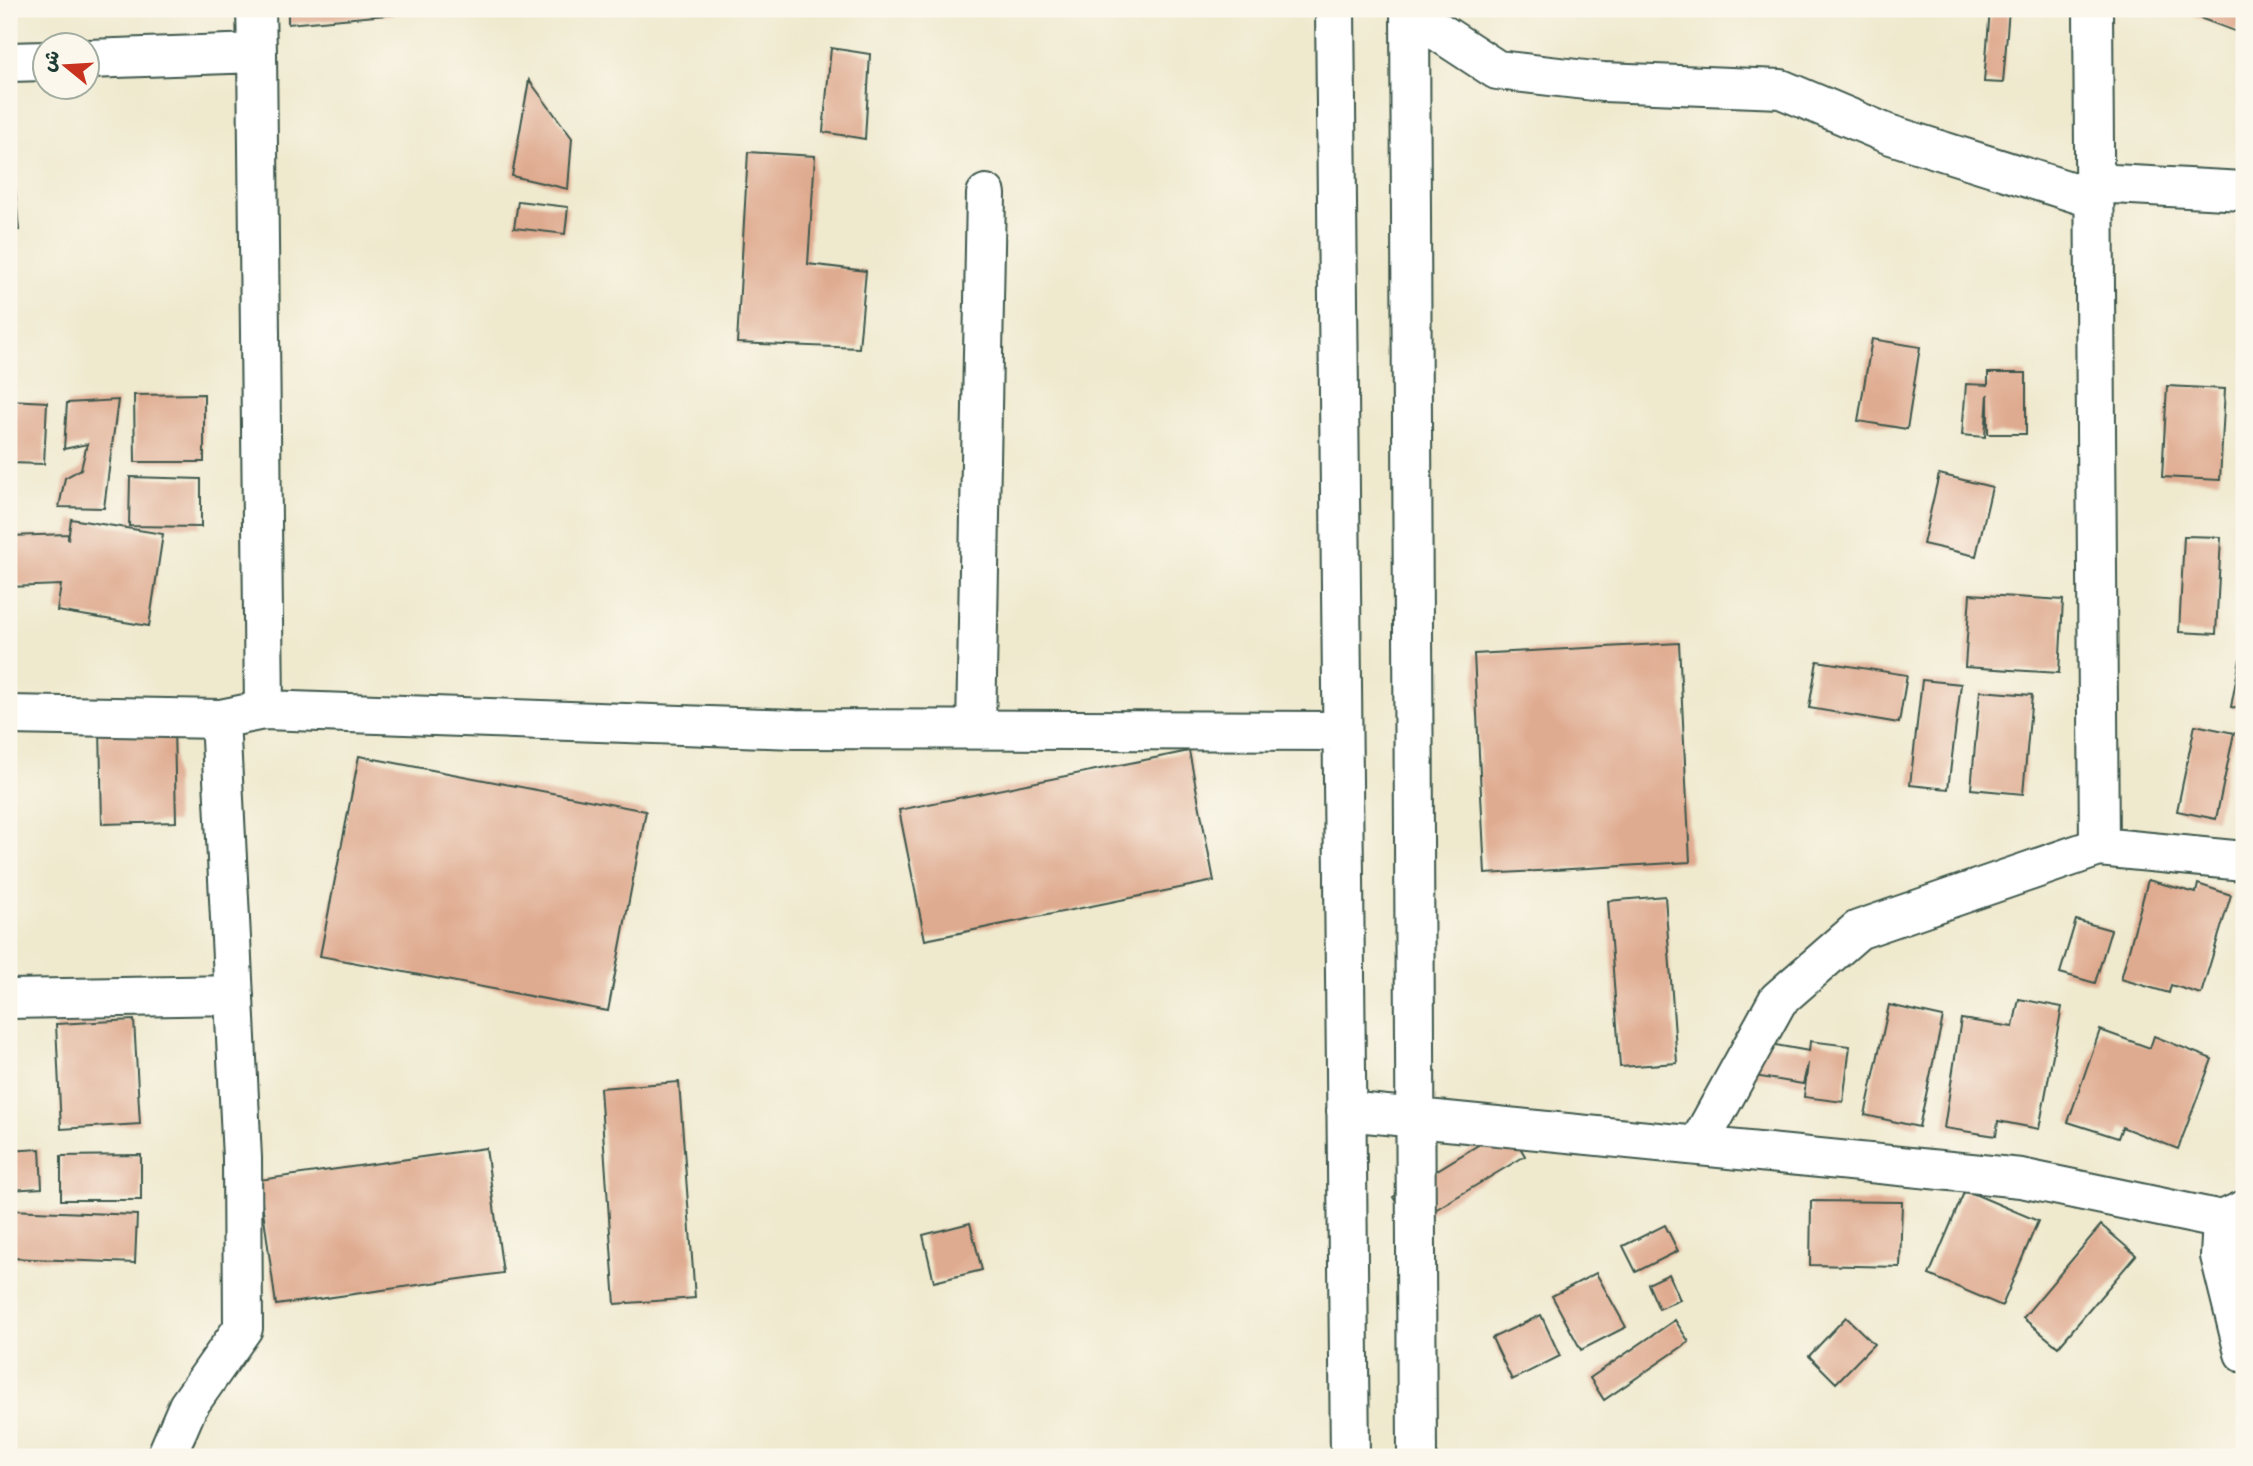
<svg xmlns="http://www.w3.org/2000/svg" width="2253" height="1466" font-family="Pangolin,'Playpen Sans Arabic',sans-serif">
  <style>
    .building { fill: #dfab90 }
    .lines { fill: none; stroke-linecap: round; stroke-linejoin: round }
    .minor-casing { stroke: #3e574b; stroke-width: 42 }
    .minor { stroke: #fff; stroke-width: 38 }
  </style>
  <rect width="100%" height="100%" fill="#fbf7ec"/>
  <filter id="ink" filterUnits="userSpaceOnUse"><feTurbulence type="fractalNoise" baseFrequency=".0143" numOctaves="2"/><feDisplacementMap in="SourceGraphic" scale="14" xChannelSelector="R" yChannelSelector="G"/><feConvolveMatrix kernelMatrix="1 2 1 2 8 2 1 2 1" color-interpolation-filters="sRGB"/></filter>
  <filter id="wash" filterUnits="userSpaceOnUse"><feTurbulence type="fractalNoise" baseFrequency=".00686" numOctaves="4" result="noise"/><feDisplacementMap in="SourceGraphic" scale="28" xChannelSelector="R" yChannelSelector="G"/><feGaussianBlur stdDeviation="1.57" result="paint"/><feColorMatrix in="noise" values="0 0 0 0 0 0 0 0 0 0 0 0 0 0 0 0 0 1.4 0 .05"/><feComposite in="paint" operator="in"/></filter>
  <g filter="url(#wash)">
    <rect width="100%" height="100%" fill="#efe9ce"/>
    <g id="blocks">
      <path class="building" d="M 288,9 L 430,9 L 430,11 L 288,24 Z
        M 1990,9 L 2009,9 L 2003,83 L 1984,82 Z
        M 2191,9 L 2244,9 L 2244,13 L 2237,32 L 2189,14 Z
        M 831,48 L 870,54 L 865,139 L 823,132 Z
        M 529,80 L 572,138 L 568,189 L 512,176 Z
        M 748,152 L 815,156 L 808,264 L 866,271 L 859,348 L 737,343 Z
        M 9,177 L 14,177 L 19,230 L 9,231 Z
        M 518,201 L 568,207 L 565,234 L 514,228 Z
        M 1872,339 L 1920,347 L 1907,429 L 1858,421 Z
        M 1988,373 L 2026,373 L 2026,434 L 1988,434 L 1988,394 L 1985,437 L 1962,435 L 1966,384 L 1988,385 Z
        M 2167,386 L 2225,389 L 2220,480 L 2162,477 Z
        M 204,394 L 204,462 L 135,462 L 134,395 Z
        M 9,400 L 47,402 L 44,464 L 9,463 Z
        M 118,400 L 104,508 L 59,507 L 65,478 L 81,469 L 87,444 L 64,449 L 67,403 Z
        M 1939,474 L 1992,487 L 1976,556 L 1923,544 Z
        M 130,477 L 201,479 L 201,527 L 129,526 Z
        M 71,519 L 163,534 L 149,626 L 57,611 L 61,585 L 9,587 L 9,536 L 68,534 L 68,540 Z
        M 2184,536 L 2221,537 L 2216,634 L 2179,632 Z
        M 1970,594 L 2063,600 L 2059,673 L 1965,667 Z
        M 1679,643 L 1690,862 L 1485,874 L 1474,654 Z
        M 2240,659 L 2244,660 L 2244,710 L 2231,707 Z
        M 1817,661 L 1907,675 L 1899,723 L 1809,708 Z
        M 1922,680 L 1961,684 L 1948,789 L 1910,785 Z
        M 1980,691 L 2032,695 L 2023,794 L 1971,789 Z
        M 2195,725 L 2234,733 L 2216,819 L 2177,811 Z
        M 174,726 L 176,822 L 102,824 L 100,728 Z
        M 1189,751 L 1214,881 L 925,940 L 899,810 Z
        M 359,756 L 646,811 L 608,1011 L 320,956 Z
        M 2148,880 L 2196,893 L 2198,884 L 2231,895 L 2201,994 L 2171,985 L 2169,993 L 2121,979 Z
        M 1665,896 L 1677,1063 L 1620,1067 L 1608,901 Z
        M 2076,920 L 2111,930 L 2095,983 L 2060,973 Z
        M 2019,999 L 2062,1007 L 2039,1129 L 1998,1121 L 1996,1136 L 1944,1128 L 1961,1019 L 2013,1027 Z
        M 1889,1005 L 1943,1017 L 1919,1127 L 1865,1115 Z
        M 134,1020 L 140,1124 L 61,1129 L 56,1024 Z
        M 2100,1030 L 2150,1048 L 2154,1036 L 2212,1059 L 2178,1149 L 2122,1127 L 2118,1138 L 2068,1122 Z
        M 1754,1041 L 1809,1051 L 1810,1041 L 1850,1046 L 1843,1102 L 1804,1097 L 1808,1063 L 1803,1084 L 1748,1075 Z
        M 679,1082 L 695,1298 L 615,1304 L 600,1088 Z
        M 1508,1127 L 1525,1156 L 1410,1225 L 1393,1197 Z
        M 486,1148 L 503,1273 L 276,1305 L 259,1180 Z
        M 40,1149 L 42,1188 L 9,1190 L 9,1151 Z
        M 141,1155 L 141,1200 L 61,1200 L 61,1156 Z
        M 1965,1190 L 2038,1221 L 2002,1306 L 1929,1275 Z
        M 1811,1201 L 1902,1202 L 1900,1267 L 1810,1265 Z
        M 9,1210 L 137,1215 L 135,1263 L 9,1258 Z
        M 970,1223 L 982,1270 L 934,1282 L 923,1235 Z
        M 1665,1225 L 1678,1251 L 1636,1272 L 1623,1246 Z
        M 2101,1225 L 2136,1255 L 2058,1347 L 2023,1318 Z
        M 1596,1273 L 1626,1327 L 1581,1350 L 1552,1296 Z
        M 1669,1274 L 1680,1300 L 1659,1309 L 1648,1284 Z
        M 1541,1315 L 1560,1356 L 1512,1380 L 1492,1338 Z
        M 1846,1317 L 1874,1344 L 1836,1383 L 1809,1356 Z
        M 1675,1320 L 1689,1342 L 1604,1400 L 1590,1378 Z"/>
    </g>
  </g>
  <g filter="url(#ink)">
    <use href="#blocks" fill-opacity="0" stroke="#3e574b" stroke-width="2"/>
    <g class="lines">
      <g class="minor-casing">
        <path id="minor" d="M 256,9 L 257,53
          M 1335,9 L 1350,1457
          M 1410,9 L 1417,1457
          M 2093,9 L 2099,847
          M 1410,13 L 1497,70 L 1603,82 L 1781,89 L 1888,134 L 2095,199
          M 88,59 L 257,53 L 264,710
          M 9,62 L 46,61
          M 2094,183 L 2244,191
          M 9,715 L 220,719 L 264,710 L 795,729 L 1342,731
          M 976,729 L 986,194
          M 9,999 L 234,995
          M 1346,1111 L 2021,1178 L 2222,1220 L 2244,1210
          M 1698,1145 L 1778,1000 L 1858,930 L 2099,847 L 2244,861
          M 2222,1220 L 2220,1256 L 2244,1353
          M 166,1457 L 188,1406 L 243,1328 L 242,1158 L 220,719"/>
      </g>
      <use href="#minor" class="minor"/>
    </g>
  </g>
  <rect width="2253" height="1466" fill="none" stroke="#fbf7ec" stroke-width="35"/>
  <g transform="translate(66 66) rotate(288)"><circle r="33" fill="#fbf7ec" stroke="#a3ada2" stroke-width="2"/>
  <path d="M0-5L12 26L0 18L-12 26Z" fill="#c8321e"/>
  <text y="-10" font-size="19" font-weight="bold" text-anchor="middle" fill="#1f3d34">ش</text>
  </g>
</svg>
